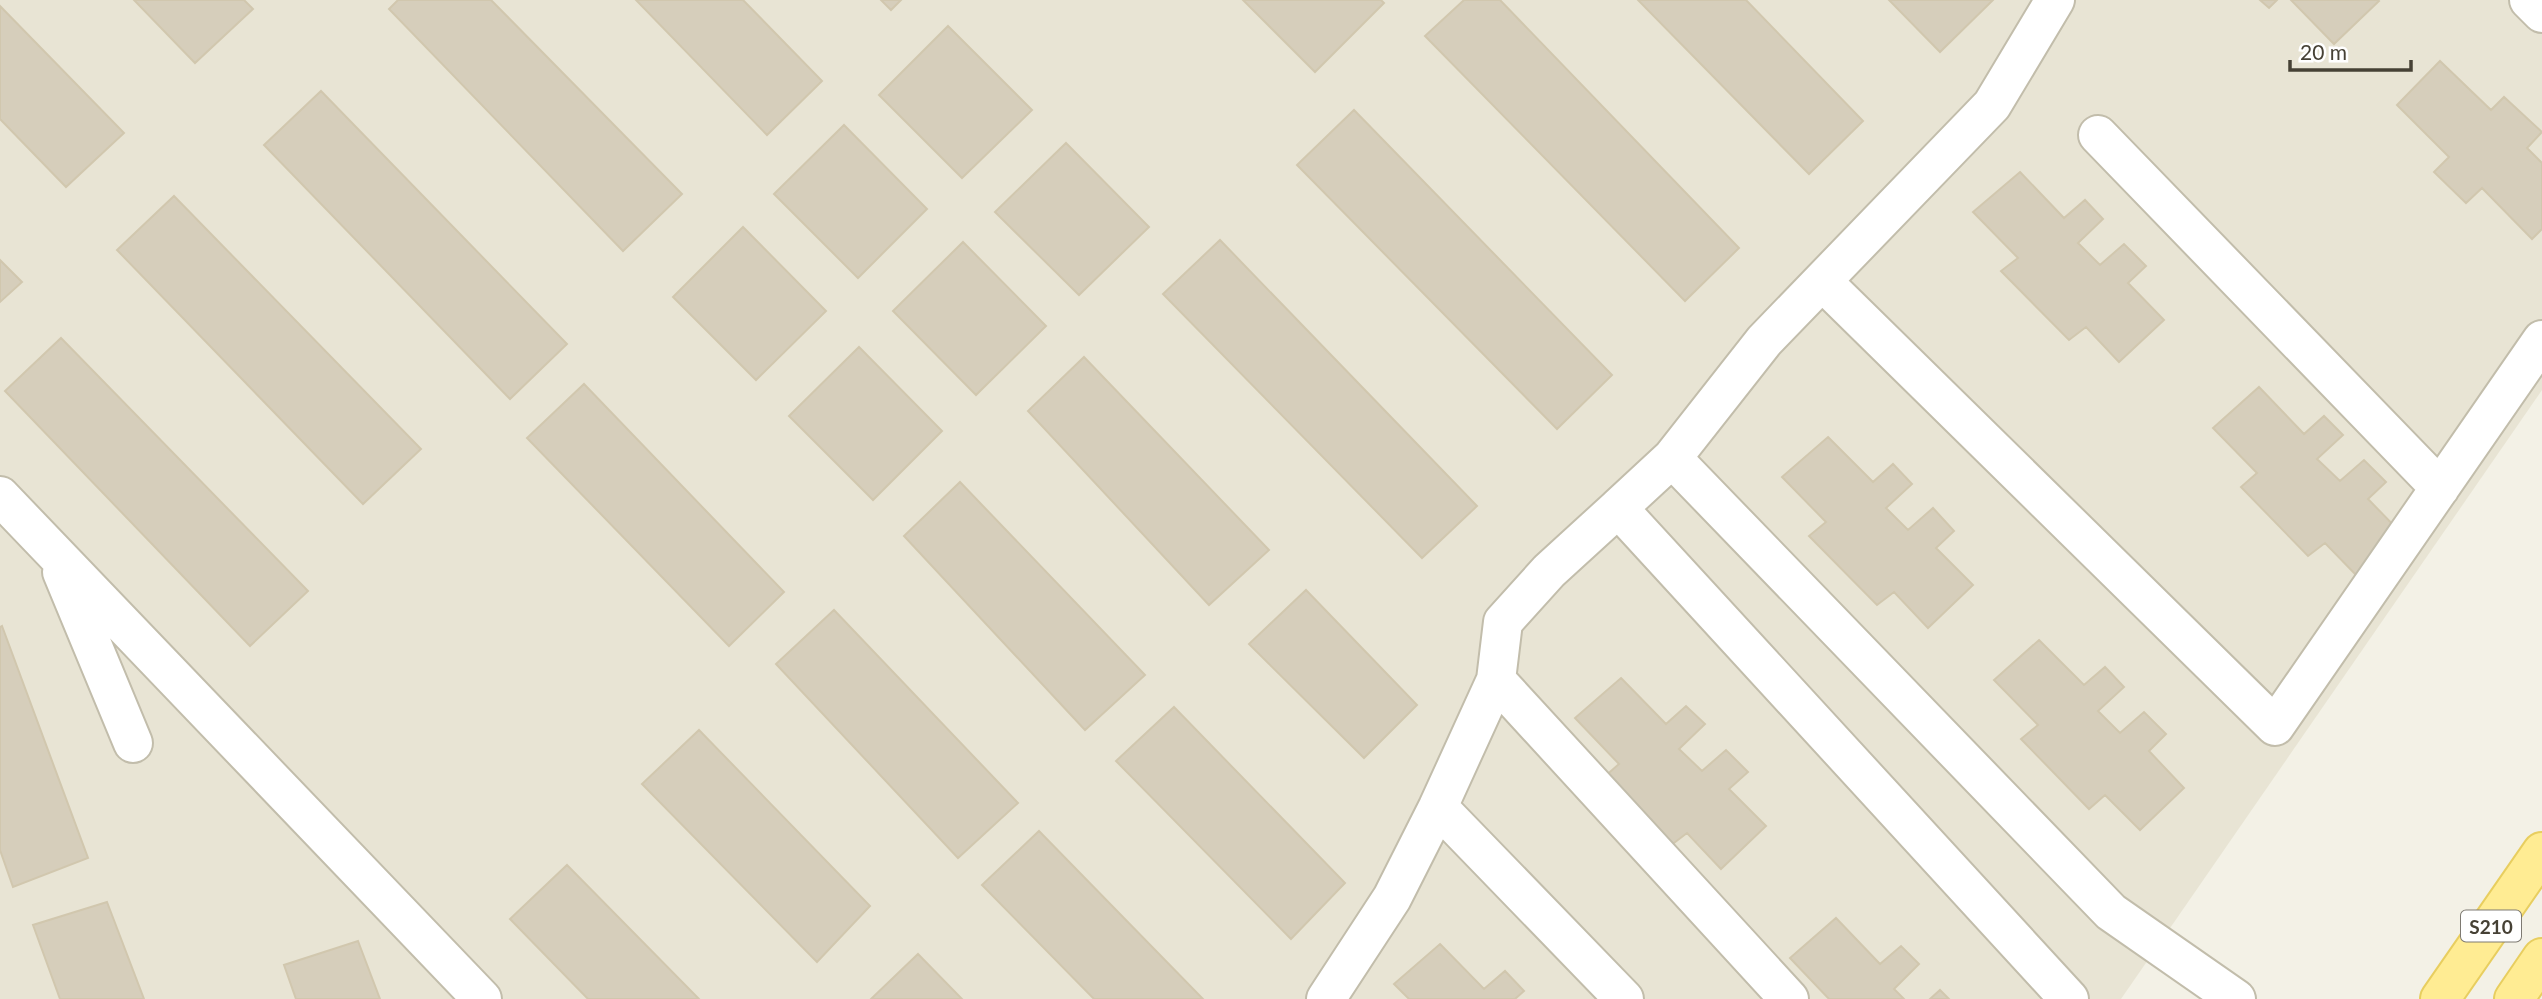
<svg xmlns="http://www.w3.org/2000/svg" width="2542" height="999" font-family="Lato,sans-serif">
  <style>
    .residential { fill: #e8e4d4 }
    .building { fill: #d6cebb; stroke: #d1c7ae; stroke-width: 2 }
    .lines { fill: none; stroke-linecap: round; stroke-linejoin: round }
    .street-casing { stroke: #c2bdab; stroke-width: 42 }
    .primary-casing { stroke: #e8ce5f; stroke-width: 42 }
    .street { stroke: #fff; stroke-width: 38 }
    .primary { stroke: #ffec93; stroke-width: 38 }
    .labels { text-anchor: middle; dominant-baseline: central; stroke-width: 5; stroke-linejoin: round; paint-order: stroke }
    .shield { fill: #fff; stroke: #7e7a72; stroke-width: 2 }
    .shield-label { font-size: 19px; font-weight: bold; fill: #464135 }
  </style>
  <rect width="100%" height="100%" fill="#f3f1e6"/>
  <path class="residential" d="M 0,0 L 2542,0 L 2542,390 L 2121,999 L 0,999 Z"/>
  <path class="building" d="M 134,0 L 244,0 L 253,9 L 195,63 Z
    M 398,0 L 491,0 L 682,194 L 623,251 L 389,9 Z
    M 636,0 L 743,0 L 822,81 L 767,135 Z
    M 881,0 L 901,0 L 891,10 Z
    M 1243,0 L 1381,0 L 1384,3 L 1315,72 Z
    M 1464,0 L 1500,0 L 1739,248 L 1685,301 L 1425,36 Z
    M 1638,0 L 1746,0 L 1863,121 L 1809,174 Z
    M 1889,0 L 1993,0 L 1940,52 Z
    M 2260,0 L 2277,0 L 2269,8 Z
    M 2291,0 L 2378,0 L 2379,1 L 2334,44 Z
    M 0,6 L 124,133 L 66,187 L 0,119 Z
    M 948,26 L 1032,110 L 962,178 L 879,95 Z
    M 2440,61 L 2491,110 L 2504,97 L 2542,132 L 2527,148 L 2542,163 L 2542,229 L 2532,239 L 2482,188 L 2466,203 L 2434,172 L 2449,157 L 2397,105 Z
    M 321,91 L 567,344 L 510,399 L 264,145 Z
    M 1354,110 L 1612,375 L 1557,429 L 1297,165 Z
    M 844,125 L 927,209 L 858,278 L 774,194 Z
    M 1066,143 L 1149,227 L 1079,295 L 995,212 Z
    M 2020,172 L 2064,218 L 2085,200 L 2103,219 L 2078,243 L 2100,265 L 2124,244 L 2146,266 L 2128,283 L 2164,320 L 2119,362 L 2086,327 L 2069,340 L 2001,271 L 2018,258 L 1973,212 Z
    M 174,196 L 421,449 L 363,504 L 117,250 Z
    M 743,227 L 826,311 L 756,380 L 673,297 Z
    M 1220,240 L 1477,506 L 1422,558 L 1163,294 Z
    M 963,242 L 1046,326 L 976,395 L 893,311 Z
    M 0,260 L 22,282 L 0,302 Z
    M 61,338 L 308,591 L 250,646 L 5,391 Z
    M 859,347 L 942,431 L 873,500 L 789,416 Z
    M 1084,357 L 1269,550 L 1209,605 L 1028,411 Z
    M 584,384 L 784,592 L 729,646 L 527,438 Z
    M 2259,387 L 2304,434 L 2324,416 L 2343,435 L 2317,459 L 2340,481 L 2364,460 L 2386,482 L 2368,499 L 2404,536 L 2359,578 L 2325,543 L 2308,556 L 2241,487 L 2257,473 L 2213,428 Z
    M 1828,437 L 1873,482 L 1893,464 L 1912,484 L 1886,508 L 1908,530 L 1933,508 L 1954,531 L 1936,548 L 1973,585 L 1928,628 L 1894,592 L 1877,605 L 1809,536 L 1826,522 L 1782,477 Z
    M 960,482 L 1145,675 L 1085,730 L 904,536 Z
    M 1306,590 L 1417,705 L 1364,758 L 1249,644 Z
    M 834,610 L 1018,803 L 958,858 L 776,664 Z
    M 2,626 L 88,858 L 13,887 L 0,850 L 0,627 Z
    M 2039,640 L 2084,685 L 2105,667 L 2124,687 L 2098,711 L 2120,733 L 2144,712 L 2166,734 L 2149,751 L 2184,788 L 2140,830 L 2105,795 L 2089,809 L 2021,739 L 2038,725 L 1994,680 Z
    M 1621,678 L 1666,724 L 1686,706 L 1705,724 L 1679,749 L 1702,771 L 1726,750 L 1748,772 L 1729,789 L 1766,826 L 1721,869 L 1687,833 L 1670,846 L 1603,778 L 1619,764 L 1575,718 Z
    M 1174,707 L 1345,883 L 1291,939 L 1116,761 Z
    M 699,730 L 870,906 L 817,962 L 642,784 Z
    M 1039,831 L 1203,999 L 1094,999 L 982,885 Z
    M 567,865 L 699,999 L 588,999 L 510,919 Z
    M 107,902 L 144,999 L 60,999 L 33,925 Z
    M 1836,918 L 1880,964 L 1901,946 L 1919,964 L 1894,989 L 1904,999 L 1829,999 L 1790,958 Z
    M 358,941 L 380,999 L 296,999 L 284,965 Z
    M 1440,944 L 1484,989 L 1505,971 L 1524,991 L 1515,999 L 1409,999 L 1394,984 Z
    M 918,954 L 962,999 L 871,999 Z
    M 1940,990 L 1949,999 L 1930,999 Z"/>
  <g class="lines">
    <g class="street-casing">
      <path id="street" d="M 2055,0 L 1992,105 L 1764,341 L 1672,458 L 2111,912 L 2236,999
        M 2529,0 L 2542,13
        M 2098,135 L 2440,488
        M 1822,281 L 2275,726 L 2542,340
        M 0,496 L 482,999
        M 1618,508 L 1672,458
        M 62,572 L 133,743
        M 1438,807 L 1496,680
        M 1326,999 L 1392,898 L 1438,807 L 1624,999
        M 1789,999 L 1496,680 L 1503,622 L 1549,571 L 1618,508 L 2069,999"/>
    </g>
    <g class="primary-casing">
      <path id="primary" d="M 2440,999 L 2542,852
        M 2514,999 L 2542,958"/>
    </g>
    <use href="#street" class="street"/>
    <use href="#primary" class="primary"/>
  </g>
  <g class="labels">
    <rect class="shield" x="2461" y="910.5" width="60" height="31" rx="5"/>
    <g class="shield-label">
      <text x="2491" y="926">S210</text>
    </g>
  </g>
  <path d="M2290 60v10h121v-10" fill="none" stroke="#464135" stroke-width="3.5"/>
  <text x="2300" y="60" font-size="21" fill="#464135" stroke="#ffffff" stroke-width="5" paint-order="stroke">20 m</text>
</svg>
